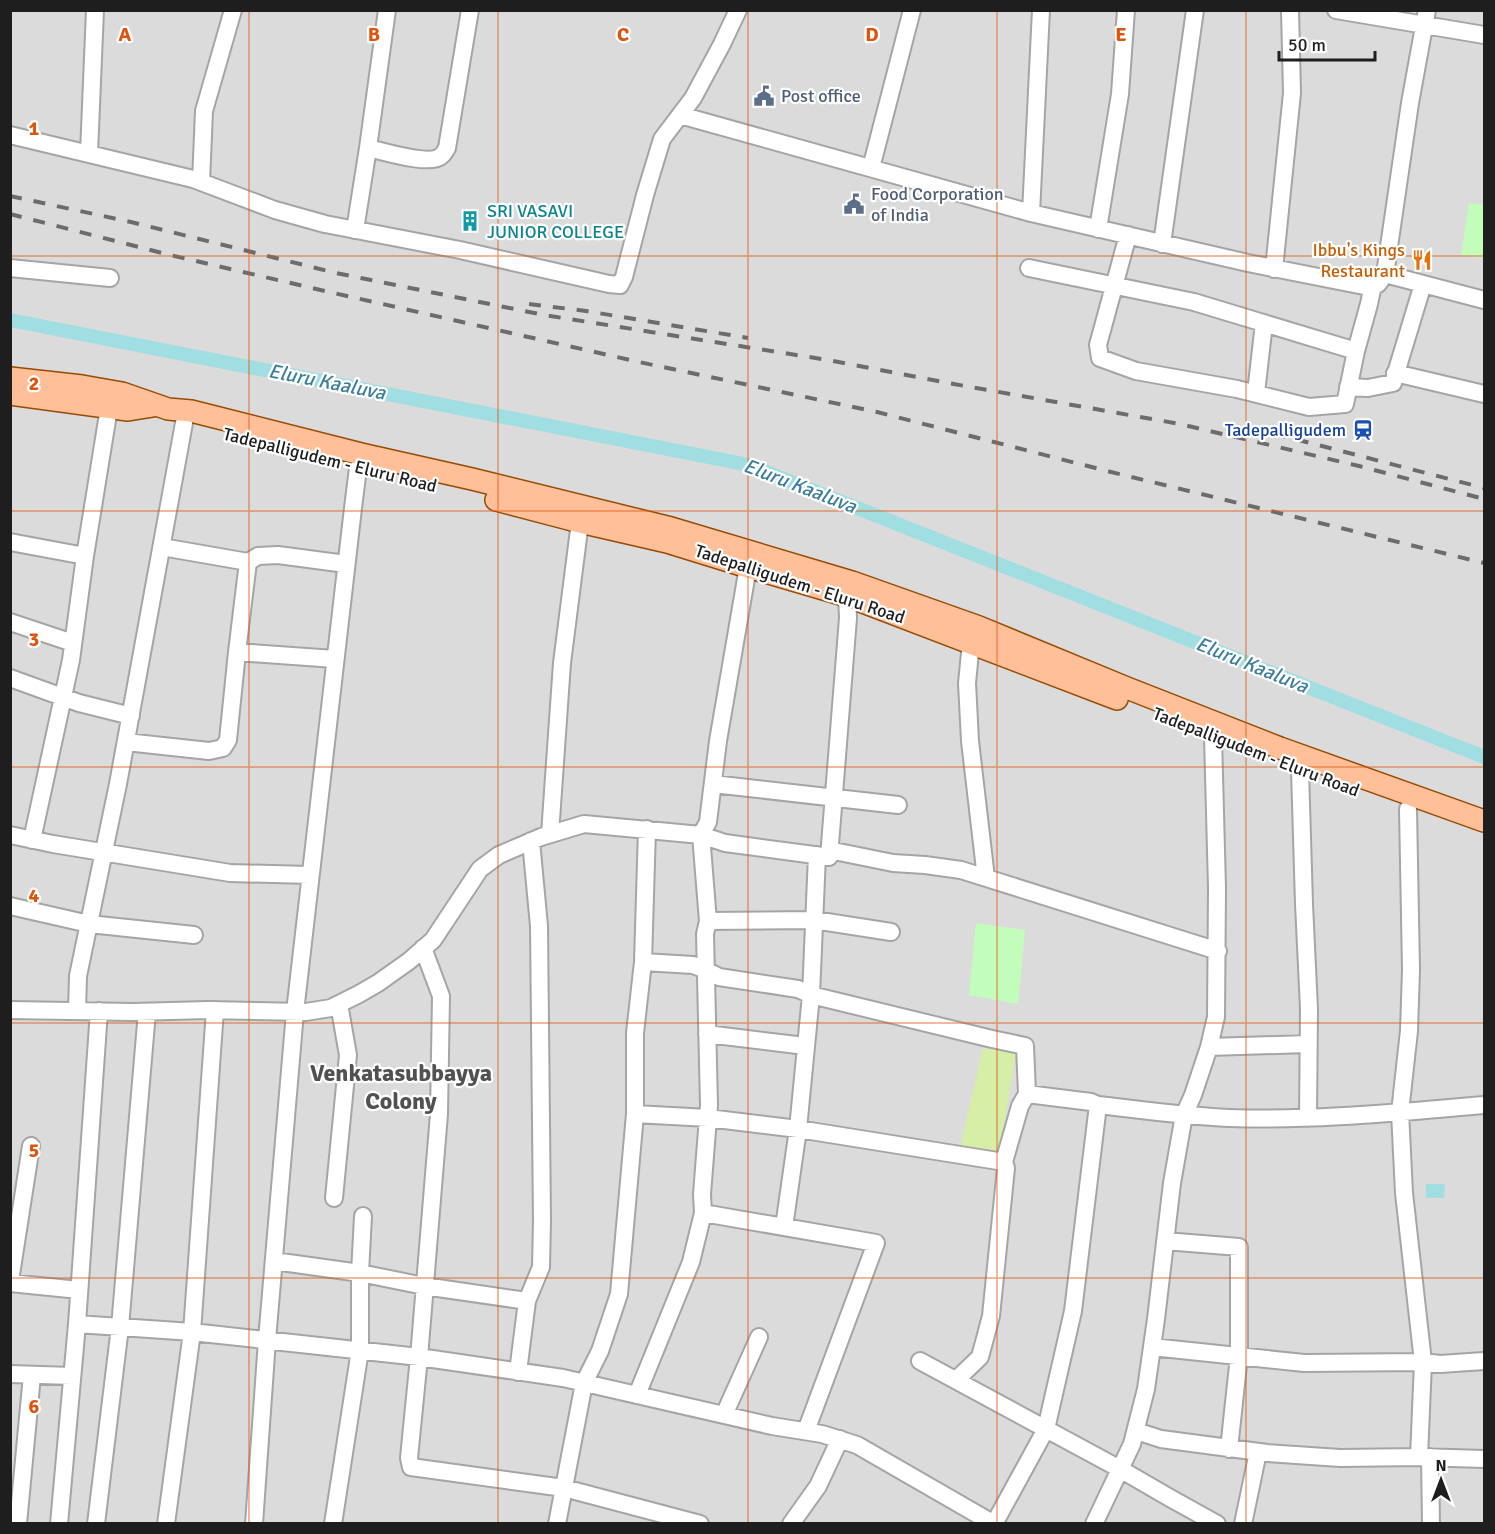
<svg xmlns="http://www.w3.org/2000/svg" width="1495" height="1534" font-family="Signika,sans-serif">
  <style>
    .residential { fill: #dcdbdb }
    .grass { fill: #d6eea5 }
    .park { fill: #c3fdbc }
    .water { fill: #a0dee1 }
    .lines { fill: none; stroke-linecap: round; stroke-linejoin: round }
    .canal { stroke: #a0dee1; stroke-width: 14 }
    .minor-casing { stroke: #a5a5a5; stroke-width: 20 }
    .major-casing { stroke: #984a00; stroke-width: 24 }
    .minor { stroke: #fff; stroke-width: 16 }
    .major { stroke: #ffc099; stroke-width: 21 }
    .rail { stroke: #6c6c6c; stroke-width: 4; stroke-dasharray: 12 12; stroke-linecap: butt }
    .grid { fill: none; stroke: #de560d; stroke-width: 1.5; stroke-opacity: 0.55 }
    .labels { text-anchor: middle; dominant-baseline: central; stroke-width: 4.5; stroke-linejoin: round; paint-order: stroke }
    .service-label { font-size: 18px; fill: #4e5e75; stroke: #fff; text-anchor: start }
    .culture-label { font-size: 18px; fill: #0d838f; stroke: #fff; text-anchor: start }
    .food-label { font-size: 18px; fill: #c56008; stroke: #fff; text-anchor: end }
    .transit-label { font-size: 18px; fill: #164399; stroke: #fff; text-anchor: end }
    .street-label { font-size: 18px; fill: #1e1e1e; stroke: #fff }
    .water-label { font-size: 20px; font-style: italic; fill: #3c7e9c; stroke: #fff }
    .district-label { font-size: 24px; font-weight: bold; fill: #515151; stroke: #fff }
    .grid-label { font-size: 20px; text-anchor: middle; font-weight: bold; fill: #de560d; stroke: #fff; stroke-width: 4.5; stroke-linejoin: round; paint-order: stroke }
  </style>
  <rect width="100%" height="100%" fill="#f0e9e3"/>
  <path class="residential" d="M 10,11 L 1484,11 L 1484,1523 L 11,1523 Z"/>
  <path class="grass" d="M 983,1048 L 1016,1053 L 999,1154 L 960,1147 Z"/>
  <path class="park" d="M 1469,203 L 1484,205 L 1484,258 L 1461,255 Z
    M 976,923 L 1025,930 L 1018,1004 L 969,995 Z"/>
  <path class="water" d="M 1426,1184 L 1445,1184 L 1444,1198 L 1426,1198 Z"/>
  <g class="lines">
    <path class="canal" d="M 10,320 L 749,465 L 1484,757"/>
    <g class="minor-casing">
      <path id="minor" d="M 1336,10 L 1484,35
        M 680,115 L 1031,213 L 1248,263 L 1364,286 L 1378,284 L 1385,274 L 1410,103 L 1427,10
        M 10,135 L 193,179 L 275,210 L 325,224 L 460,250 L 609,284 L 620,285 L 624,277 L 645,195 L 662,139 L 693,98 L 722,44 L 738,10
        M 368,148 C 382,151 430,166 441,156 C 444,154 445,151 447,148 L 470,10
        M 89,153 L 95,10
        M 871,168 L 912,10
        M 201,182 L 204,111 L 233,10
        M 1031,213 L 1041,10
        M 1098,229 L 1120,94 L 1126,10
        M 355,230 L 368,148 L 387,10
        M 1162,244 L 1195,10
        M 10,268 L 110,278
        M 1029,268 L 1194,302 L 1356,351 L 1345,404 L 1309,407 L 1237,389 L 1136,371 L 1100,358 L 1098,345 L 1128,235
        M 1274,269 L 1292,93 L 1290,10
        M 1385,274 L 1484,300
        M 1356,351 L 1369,304 L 1373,285
        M 1395,373 L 1484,394
        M 1348,387 L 1368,388 L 1393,383 L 1423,284
        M 1256,393 L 1264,323
        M 10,542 L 85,556
        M 162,547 L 248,562
        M 10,622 L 73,643
        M 971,643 L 967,683 L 970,741 L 986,878
        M 237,652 L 335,659
        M 10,678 L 79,703 L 131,716
        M 126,742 L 209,751 L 223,748 L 228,740 L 237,652 L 248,562 L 258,556 L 278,555 L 346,564
        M 1300,770 L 1304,904 L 1309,1009 L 1308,1118
        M 713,784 L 898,805
        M 1408,809 L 1411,970 L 1409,1031 L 1400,1112 L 1404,1193 L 1423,1362 L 1419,1457
        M 550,834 L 562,663 L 580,522
        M 10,835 L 53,844 L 230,873 L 310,875
        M 32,840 L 71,660 L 85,556 L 109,408
        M 829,850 L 893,863 L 925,865 L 961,870 L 1218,951
        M 10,906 L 89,924 L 194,935
        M 708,921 L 814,920 L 891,932
        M 423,948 L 441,996 L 439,1114 L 419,1357 L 409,1458 L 411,1467 L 564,1488 L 700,1524
        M 643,962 L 693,965 L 706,970 L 719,977 L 798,989 L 811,995 L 992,1039 L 1025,1046 L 1027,1094 L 1020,1106 L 1004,1162 L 1006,1168 L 991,1316 L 980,1357 L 956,1380
        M 10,1010 L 133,1012 L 208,1010 L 306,1012 L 331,1008 L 359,994 L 378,983 L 409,961 L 433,940 L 480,869 L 499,855 L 541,837 L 584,824 L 701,835 L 725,843 L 829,857 L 848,618 L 847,596
        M 77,1011 L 78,976 L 118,784 L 184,423
        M 99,1011 L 77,1324 L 192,1332 L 419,1357 L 563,1378 L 772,1426 L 822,1434 L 857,1445 L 994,1524
        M 707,1034 L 805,1046
        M 1209,1047 L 1308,1044
        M 1027,1094 L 1091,1102 L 1098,1105 C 1142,1110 1185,1116 1229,1118 C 1315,1121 1400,1112 1484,1105
        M 635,1114 L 708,1118 L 798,1129 L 1004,1162
        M 334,1198 L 348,1055 L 339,1004
        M 703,1213 L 876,1243 L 806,1431
        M 784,1227 L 798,1129 L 811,995 L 817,855
        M 1165,1241 L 1239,1247 L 1239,1356 L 1229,1449
        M 274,1261 L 360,1273 L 424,1286 L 527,1301 L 541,1267 L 542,1220 L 539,926 L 531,841
        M 10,1281 L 31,1146
        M 10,1283 L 79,1290
        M 1152,1347 L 1304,1363 L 1423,1362 L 1440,1364 L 1484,1361
        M 920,1361 L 1120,1469 L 1170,1498 L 1217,1524
        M 518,1372 L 527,1301
        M 10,1374 L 72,1376
        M 637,1395 L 691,1262 L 703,1213 L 702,1194 L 709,1105 L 705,934 L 708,921 L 701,835 L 708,822 L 718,741 L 748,567
        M 724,1415 L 759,1337
        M 1136,1431 L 1161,1439 L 1267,1453 L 1340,1458 L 1419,1457 L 1484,1459
        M 1430,1457 L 1431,1524
        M 18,1524 L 32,1375
        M 59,1524 L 77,1324
        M 96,1524 L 120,1327 L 147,1012
        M 166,1524 L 192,1332 L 215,1010
        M 254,1524 L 267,1340 L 295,1012 L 353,508 L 358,468
        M 333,1524 L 360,1350 L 360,1273 L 363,1216
        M 557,1524 L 584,1383 L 600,1351 L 619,1294 L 635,1114 L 635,1033 L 643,962 L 647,829
        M 791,1524 L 818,1486 L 840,1439
        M 994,1524 L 1046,1429 L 1073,1311 L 1098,1105
        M 1094,1524 L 1132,1444 L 1146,1389 L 1156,1319 L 1172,1183 L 1184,1115 L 1193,1095 L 1209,1047 L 1216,1017 L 1217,888 L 1213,737
        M 1243,1524 L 1258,1452"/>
    </g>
    <g class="major-casing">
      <path id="major" d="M 10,378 L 82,386 L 122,393 L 168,409 L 191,411 L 361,454 L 472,479 L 671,528 L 852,582 L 979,627 L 1127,688 L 1280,748 L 1484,821
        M 10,394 L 128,410 L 153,406
        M 496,500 L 580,522 L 667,542 L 748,567 L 847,596 L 1117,699"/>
    </g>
    <use href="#minor" class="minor"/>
    <use href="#major" class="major"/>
    <path class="rail" d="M 10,196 L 131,222 L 336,273 L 544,315 L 828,360 L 948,383 L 1180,424 L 1359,466 L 1484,499
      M 10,214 L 170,255 L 325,291 L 639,362 L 877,412 L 1111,472 L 1484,563
      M 529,304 L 586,311 L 748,338
      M 1226,426 L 1287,437 L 1484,488"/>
  </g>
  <path class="grid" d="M 249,10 L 249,1524M 498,10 L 498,1524M 748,10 L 748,1524M 997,10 L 997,1524M 1246,10 L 1246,1524M 10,256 L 1484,256M 10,511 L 1484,511M 10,767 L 1484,767M 10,1023 L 1484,1023M 10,1278 L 1484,1278"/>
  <defs>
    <g id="civic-bare" transform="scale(1.62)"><path d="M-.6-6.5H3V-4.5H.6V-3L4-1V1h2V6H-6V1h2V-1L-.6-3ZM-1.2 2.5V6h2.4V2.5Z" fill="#5c6f8a" stroke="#fff" stroke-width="2.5" paint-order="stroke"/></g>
    <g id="building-bare" transform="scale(1.62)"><path d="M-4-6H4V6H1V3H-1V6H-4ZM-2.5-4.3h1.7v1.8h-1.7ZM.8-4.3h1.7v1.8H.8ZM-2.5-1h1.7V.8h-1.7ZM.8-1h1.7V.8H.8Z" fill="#0f9aa8" stroke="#fff" stroke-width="2.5" paint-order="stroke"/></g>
    <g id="restaurant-bare" transform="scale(1.62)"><path d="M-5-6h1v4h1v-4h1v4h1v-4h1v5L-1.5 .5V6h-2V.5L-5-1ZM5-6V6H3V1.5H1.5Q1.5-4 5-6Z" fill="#e8710a" stroke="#fff" stroke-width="2.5" paint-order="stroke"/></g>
    <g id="station-bare" transform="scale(1.62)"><path d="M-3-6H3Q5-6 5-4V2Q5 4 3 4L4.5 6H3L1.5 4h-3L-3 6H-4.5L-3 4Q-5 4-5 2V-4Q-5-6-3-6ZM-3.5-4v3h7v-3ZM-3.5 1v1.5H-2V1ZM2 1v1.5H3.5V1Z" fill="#1a4fb4" stroke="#fff" stroke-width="2.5" paint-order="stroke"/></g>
  </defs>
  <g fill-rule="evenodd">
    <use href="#civic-bare" x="764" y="96"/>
    <use href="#civic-bare" x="854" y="204"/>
    <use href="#building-bare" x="470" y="221"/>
    <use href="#restaurant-bare" x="1422" y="260"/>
    <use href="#station-bare" x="1363" y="430"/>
  </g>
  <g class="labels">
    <g class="service-label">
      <text x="781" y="96">Post office</text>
      <text x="871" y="194">Food Corporation<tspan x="871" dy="21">of India</tspan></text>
    </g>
    <g class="culture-label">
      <text x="487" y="211">SRI VASAVI<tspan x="487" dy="21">JUNIOR COLLEGE</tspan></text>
    </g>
    <g class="food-label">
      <text x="1405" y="250">Ibbu's Kings<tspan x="1405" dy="21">Restaurant</tspan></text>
    </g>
    <g class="transit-label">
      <text x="1346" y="430">Tadepalligudem</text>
    </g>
    <g class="street-label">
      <text transform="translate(330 460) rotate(14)">Tadepalligudem - Eluru Road</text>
      <text transform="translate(800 584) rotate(18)">Tadepalligudem - Eluru Road</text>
      <text transform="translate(1256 752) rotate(21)">Tadepalligudem - Eluru Road</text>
    </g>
    <g class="water-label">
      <text transform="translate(327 382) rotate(11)">Eluru Kaaluva</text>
      <text transform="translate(800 486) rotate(21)">Eluru Kaaluva</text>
      <text transform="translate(1252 665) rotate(22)">Eluru Kaaluva</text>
    </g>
    <g class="district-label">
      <text x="401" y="1073">Venkatasubbayya<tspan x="401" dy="28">Colony</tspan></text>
    </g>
  </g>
  <g class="grid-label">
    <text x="125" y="41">A</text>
    <text x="374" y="41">B</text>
    <text x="623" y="41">C</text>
    <text x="872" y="41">D</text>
    <text x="1121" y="41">E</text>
    <text x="34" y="135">1</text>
    <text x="34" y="390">2</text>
    <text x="34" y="646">3</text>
    <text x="34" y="902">4</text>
    <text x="34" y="1157">5</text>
    <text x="34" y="1413">6</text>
  </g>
  <rect width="1495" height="1534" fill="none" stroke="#1e1e1e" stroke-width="24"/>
  <g transform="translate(1441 1480)" stroke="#ffffff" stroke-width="4.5" paint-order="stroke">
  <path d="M0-4.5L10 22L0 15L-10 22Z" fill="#1e1e1e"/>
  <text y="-9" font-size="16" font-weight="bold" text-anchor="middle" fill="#1e1e1e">N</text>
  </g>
  <path d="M1279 51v9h96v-9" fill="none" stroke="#1e1e1e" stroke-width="3"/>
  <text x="1288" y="51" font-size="18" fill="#1e1e1e" stroke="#ffffff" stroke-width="4.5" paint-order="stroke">50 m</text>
</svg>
